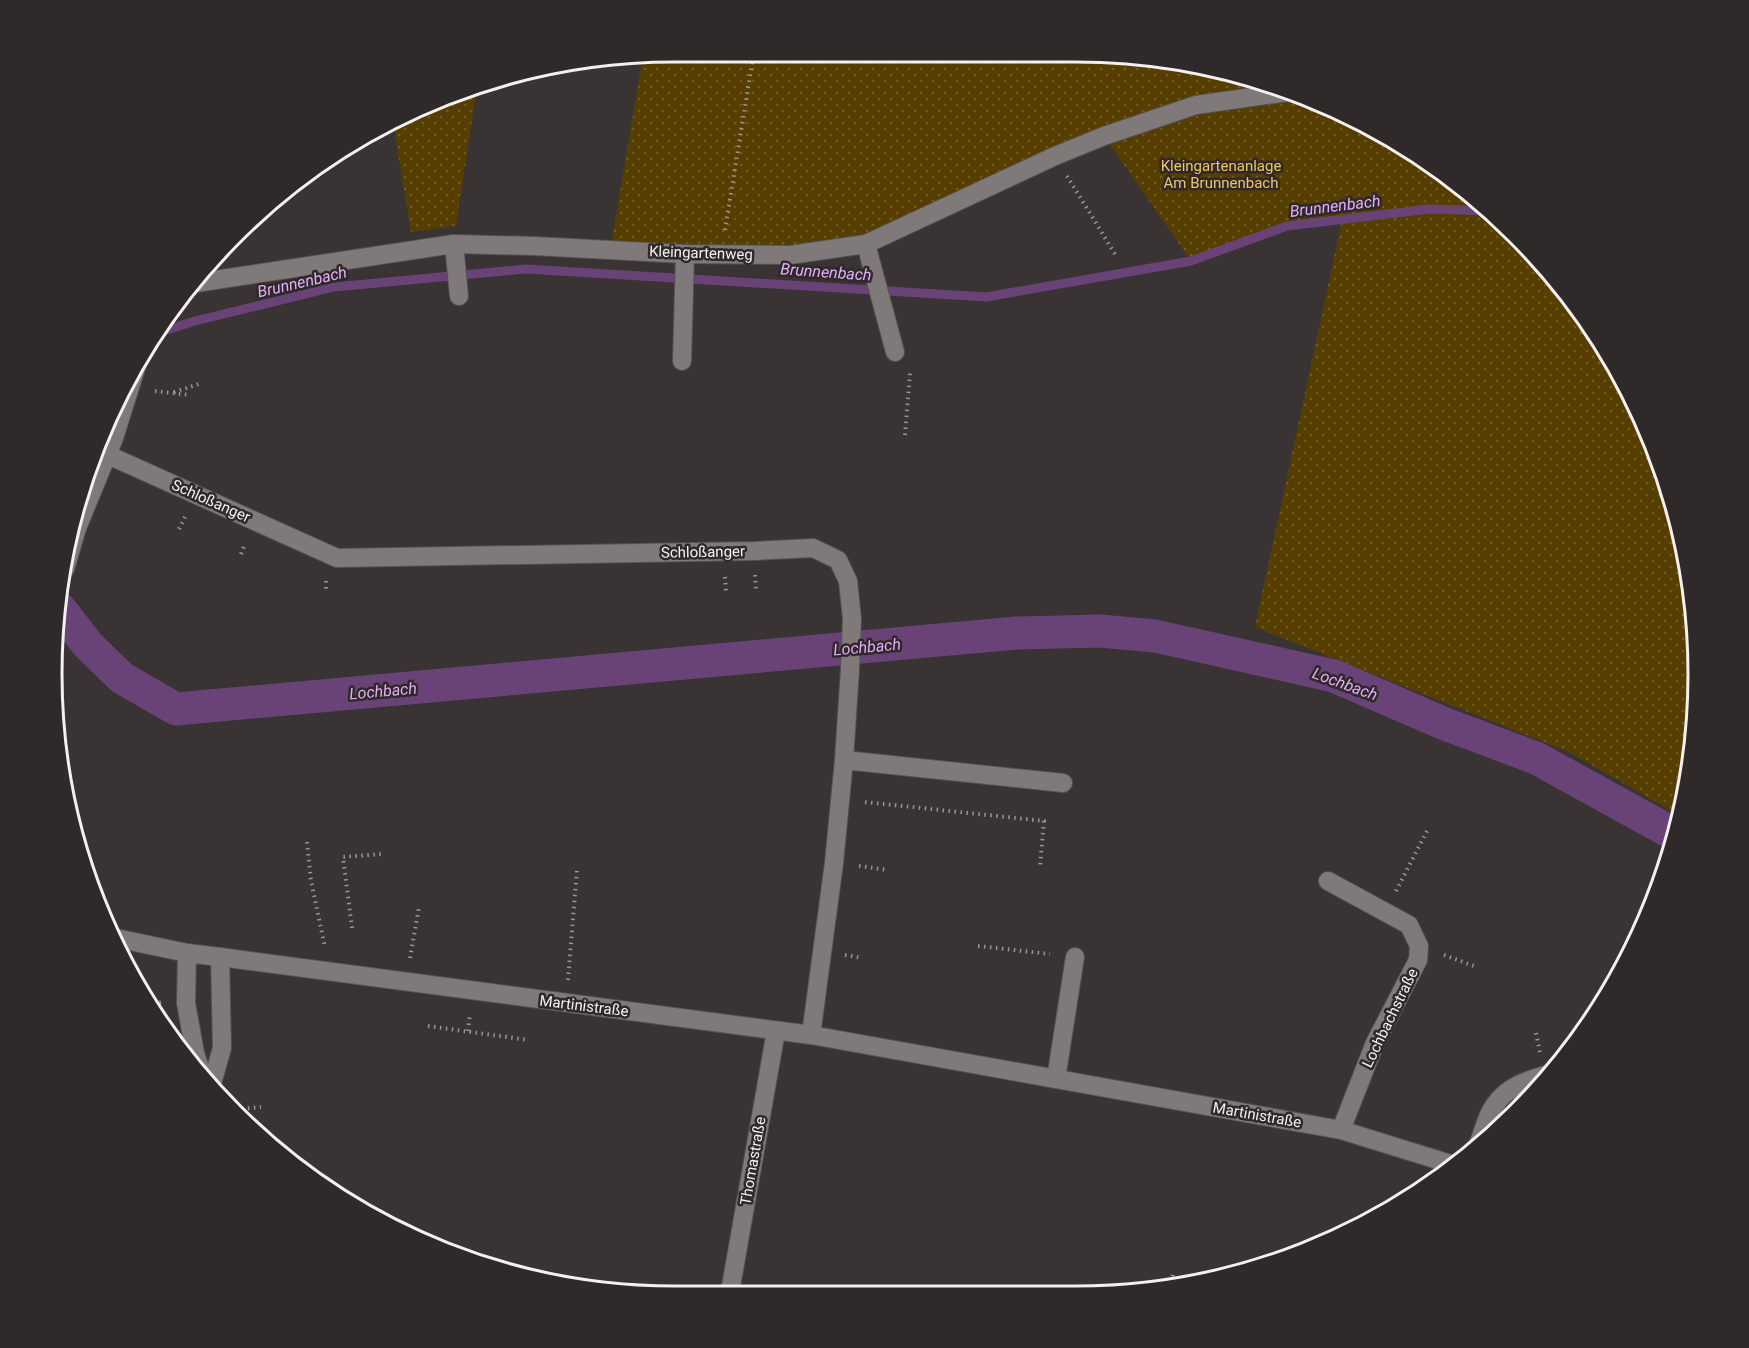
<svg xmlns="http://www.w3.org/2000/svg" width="1749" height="1348" font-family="Roboto,sans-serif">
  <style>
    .grass { fill: url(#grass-dots) }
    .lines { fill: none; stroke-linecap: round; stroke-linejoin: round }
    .stream { stroke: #694378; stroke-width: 9 }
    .canal { stroke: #694378; stroke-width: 33 }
    .lane-casing { stroke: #575252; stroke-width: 20 }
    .street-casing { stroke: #575252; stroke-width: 20 }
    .secondary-casing { stroke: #575252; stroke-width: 20 }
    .path { stroke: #9b9696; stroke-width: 4; stroke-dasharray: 1.5 4.5; stroke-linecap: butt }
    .lane { stroke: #807979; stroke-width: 18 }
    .street { stroke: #807979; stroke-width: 18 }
    .secondary { stroke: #807979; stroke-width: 18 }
    .labels { text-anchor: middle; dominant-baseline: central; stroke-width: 5; stroke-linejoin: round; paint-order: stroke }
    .park-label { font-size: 15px; fill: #f1c363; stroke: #2f2929 }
    .street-label { font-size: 15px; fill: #f4f0f0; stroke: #2f2929 }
    .water-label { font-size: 16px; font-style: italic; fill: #e5acfd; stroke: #2f2929 }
    .rim { fill: none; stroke: #f4f0f0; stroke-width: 3 }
  </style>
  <defs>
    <pattern id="grass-dots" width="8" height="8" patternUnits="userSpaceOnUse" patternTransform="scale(1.5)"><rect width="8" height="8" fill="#563e00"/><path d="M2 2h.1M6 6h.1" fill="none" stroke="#6f5a26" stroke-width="1.8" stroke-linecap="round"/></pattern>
  </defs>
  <rect width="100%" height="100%" fill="#393333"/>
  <path class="grass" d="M 674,51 L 1115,52 L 1237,72 L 1351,115 L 1454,180 L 1516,234 L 1593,328 L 1651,436 L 1686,553 L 1698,674 L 1686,796 L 1680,816 L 1569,752 L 1255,627 L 1342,220 L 1288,226 L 1191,261 L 1104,136 L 865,238 L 790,251 L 611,246 L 643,55 Z
    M 477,87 L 456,226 L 411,232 L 393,122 Z"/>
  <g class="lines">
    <path class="stream" d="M 157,333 L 195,321 L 334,287 L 526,269 L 986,297 L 1191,261 L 1287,226 L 1429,209 L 1490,211"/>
    <path class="canal" d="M 60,609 L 88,645 L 122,678 L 176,709 L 1017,633 L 1100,631 L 1155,636 L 1334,676 L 1445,724 L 1536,758 L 1674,834"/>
    <g class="lane-casing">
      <path id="lane" d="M 454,244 L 459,296
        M 866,244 L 895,352
        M 682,361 L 685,254
        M 844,760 L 1063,783
        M 1056,1079 L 1075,957"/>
    </g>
    <g class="street-casing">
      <path id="street" d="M 195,283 L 454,244 L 534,246 L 685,254 L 790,255 L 866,244 L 1055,156 L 1104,136 L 1196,105 L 1288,92
        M 108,455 L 337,558 L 754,551 L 813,548 L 838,560 L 848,581 L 852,619 L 850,669 L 844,760 L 834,863 L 811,1035
        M 65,569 L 77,528 L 114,438 L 140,355
        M 1328,881 L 1409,925 L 1419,946 L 1418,960 L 1375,1043 L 1341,1130
        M 220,957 L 811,1035 L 1341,1130 L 1454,1165
        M 1478,1145 C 1483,1133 1486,1117 1494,1106 C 1507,1086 1528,1080 1549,1074
        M 730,1292 L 776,1031"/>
    </g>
    <g class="secondary-casing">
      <path id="secondary" d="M 111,937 L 187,953 L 220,957 L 222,1048 L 211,1087
        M 187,953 L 186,1003 L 195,1053 L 203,1078"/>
    </g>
    <path class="path" d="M 1067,176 L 1115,254
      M 725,230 L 754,51
      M 155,391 L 190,395
      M 174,392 L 202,383
      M 905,435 L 910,373
      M 179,529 L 185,517
      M 241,554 L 245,544
      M 755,575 L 756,590
      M 725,577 L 726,591
      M 326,581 L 326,592
      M 865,802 L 1044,821 L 1040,866
      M 307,842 L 311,881 L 325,947
      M 859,866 L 888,870
      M 1396,891 L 1427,831
      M 95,902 L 100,886
      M 352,928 L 343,857 L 381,854
      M 978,946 L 1050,954
      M 845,955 L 862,958
      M 1444,955 L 1474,966
      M 410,958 L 419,907
      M 568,980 L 577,870
      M 148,1006 L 162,1002
      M 428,1026 L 528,1040
      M 468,1031 L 470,1014
      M 1536,1033 L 1540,1052
      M 230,1110 L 261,1107
      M 1170,1288 L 1173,1274"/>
    <use href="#lane" class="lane"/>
    <use href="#street" class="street"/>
    <use href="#secondary" class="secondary"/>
  </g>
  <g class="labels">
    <g class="park-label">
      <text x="1221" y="166">Kleingartenanlage<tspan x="1221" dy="17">Am Brunnenbach</tspan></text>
    </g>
    <g class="street-label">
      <text transform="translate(701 253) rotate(2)">Kleingartenweg</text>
      <text transform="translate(211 501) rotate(24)">Schloßanger</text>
      <text transform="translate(703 552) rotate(-1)">Schloßanger</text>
      <text transform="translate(584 1006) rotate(7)">Martinistraße</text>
      <text transform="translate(1390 1018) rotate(-64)">Lochbachstraße</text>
      <text transform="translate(1257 1115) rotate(10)">Martinistraße</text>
      <text transform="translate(753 1161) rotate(-80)">Thomastraße</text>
    </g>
    <g class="water-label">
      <text transform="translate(1335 206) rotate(-7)">Brunnenbach</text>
      <text transform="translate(826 272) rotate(4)">Brunnenbach</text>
      <text transform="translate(302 282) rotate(-13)">Brunnenbach</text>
      <text transform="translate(867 647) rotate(-5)">Lochbach</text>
      <text transform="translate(1345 684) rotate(20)">Lochbach</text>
      <text transform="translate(383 691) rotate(-5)">Lochbach</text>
    </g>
  </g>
  <path d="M0 0H1749V1348H0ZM674 62H1076A612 612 0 0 1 1688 674V674A612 612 0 0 1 1076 1286H674A612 612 0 0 1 62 674V674A612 612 0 0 1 674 62Z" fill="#2f2929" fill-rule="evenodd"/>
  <path class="rim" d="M674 62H1076A612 612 0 0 1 1688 674V674A612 612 0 0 1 1076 1286H674A612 612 0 0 1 62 674V674A612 612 0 0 1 674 62Z"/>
</svg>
